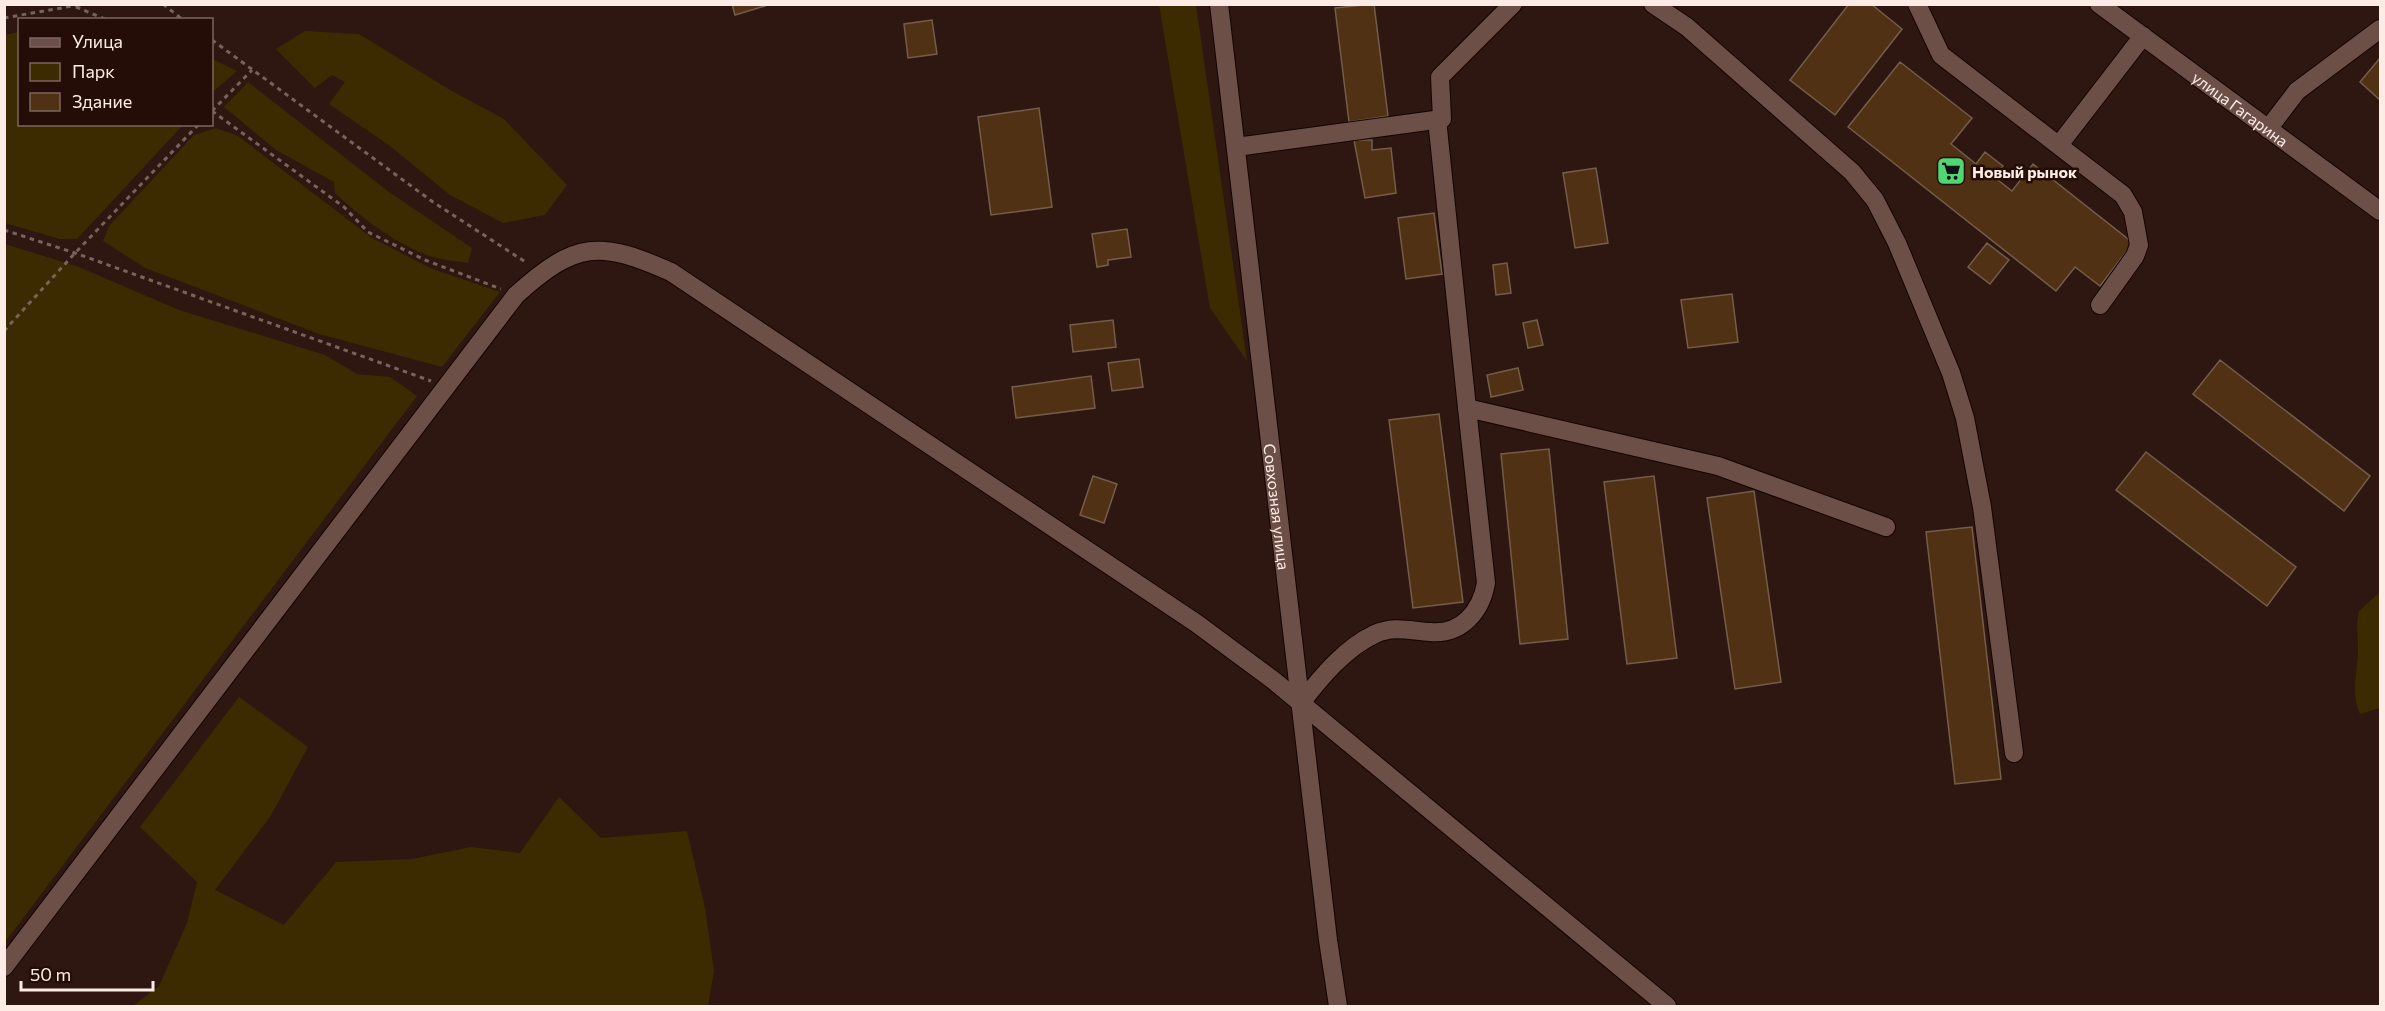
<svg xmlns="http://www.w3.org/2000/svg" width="2385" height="1011" font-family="Commissioner,sans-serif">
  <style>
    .green { fill: #3c2a01 }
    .building { fill: #513114; stroke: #735d4b; stroke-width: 1.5 }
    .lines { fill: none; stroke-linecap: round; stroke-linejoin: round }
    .minor-casing { stroke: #150300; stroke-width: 20 }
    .path { stroke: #78635c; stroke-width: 3; stroke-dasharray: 4.5 4.5; stroke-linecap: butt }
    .minor { stroke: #6c5048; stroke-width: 18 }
    .labels { text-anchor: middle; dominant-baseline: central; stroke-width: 5; stroke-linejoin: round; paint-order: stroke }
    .street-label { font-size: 16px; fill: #fdece6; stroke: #240d07 }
    .poi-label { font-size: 16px; font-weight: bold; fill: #fdece6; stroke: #240d07; text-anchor: start }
  </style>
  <rect width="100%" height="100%" fill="#2e1710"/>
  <path class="green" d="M 1159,5 L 1196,5 L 1247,361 L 1210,308 Z
    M 305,31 L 359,34 L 450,90 L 504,119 L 567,185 L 545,215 L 503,223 L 450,195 L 390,146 L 329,104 L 345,82 L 332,75 L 315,88 L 276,49 Z
    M 19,32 L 20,124 L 183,125 L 77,239 L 60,239 L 5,223 L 5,35 Z
    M 212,59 L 237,71 L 215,90 L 212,88 Z
    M 248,82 L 389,192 L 472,248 L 468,263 C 455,261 440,260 427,255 C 393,242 362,218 335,193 L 334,182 L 276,150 L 224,107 Z
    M 216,128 L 238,136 L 372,238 L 430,268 L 500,292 L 442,367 L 319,334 L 145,268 L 103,241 L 109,226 L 194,135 Z
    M 5,244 L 79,267 L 179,310 L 325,355 L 357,374 L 390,377 L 417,396 L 5,942 Z
    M 2380,592 L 2380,708 L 2360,714 C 2350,691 2358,672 2358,649 C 2358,635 2356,624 2359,611 Z
    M 239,697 L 308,747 L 270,817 L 215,890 L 284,925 L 336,862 L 412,859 L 471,847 L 520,853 L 559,797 L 601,838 L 687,831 L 705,908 L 714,971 L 708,1006 L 133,1006 L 159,986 L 187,923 L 197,882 L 140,827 Z"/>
  <path class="building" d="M 732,4 L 764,4 L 765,6 L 735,15 Z
    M 1374,4 L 1388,116 L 1349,122 L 1335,8 Z
    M 1849,4 L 1871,4 L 1902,29 L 1835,115 L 1790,80 Z
    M 932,20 L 937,54 L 908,58 L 904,24 Z
    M 2380,58 L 2380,100 L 2360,82 Z
    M 1900,62 L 1972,118 L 1951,144 L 1976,164 L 1985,152 L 2003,166 L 1994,177 L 2012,191 L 2033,164 L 2133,243 L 2100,286 L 2075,267 L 2056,291 L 1848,127 Z
    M 1039,108 L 1052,207 L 991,215 L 978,117 Z
    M 1354,140 L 1372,140 L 1372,150 L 1391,148 L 1396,193 L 1365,198 Z
    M 1596,168 L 1608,243 L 1575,248 L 1563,173 Z
    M 1434,213 L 1442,274 L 1406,279 L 1398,218 Z
    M 1127,229 L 1131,257 L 1108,260 L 1108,265 L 1097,267 L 1092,234 Z
    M 1987,243 L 2009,260 L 1990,284 L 1968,267 Z
    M 1507,263 L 1511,293 L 1496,295 L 1493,265 Z
    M 1732,294 L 1738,342 L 1688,348 L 1681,300 Z
    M 1113,320 L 1116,347 L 1073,352 L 1070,325 Z
    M 1537,320 L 1543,345 L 1528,348 L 1523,323 Z
    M 1139,359 L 1143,387 L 1112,391 L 1108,363 Z
    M 2220,360 L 2370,476 L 2344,511 L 2193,394 Z
    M 1518,368 L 1523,390 L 1491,397 L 1487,375 Z
    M 1091,376 L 1095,408 L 1016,418 L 1012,387 Z
    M 1439,414 L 1463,602 L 1413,608 L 1389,420 Z
    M 1549,449 L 1568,639 L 1520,644 L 1501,454 Z
    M 2146,452 L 2296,567 L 2267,606 L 2116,490 Z
    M 1093,476 L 1117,484 L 1104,523 L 1080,515 Z
    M 1654,476 L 1677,658 L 1627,664 L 1604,482 Z
    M 1754,491 L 1781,682 L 1735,689 L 1707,498 Z
    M 1972,527 L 2001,779 L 1955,784 L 1926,532 Z"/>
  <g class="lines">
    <g class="minor-casing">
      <g id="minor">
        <path id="s1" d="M 1219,4 L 1328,940 L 1338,1006"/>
        <path d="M 1653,4 L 1687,27 L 1852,172 L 1875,200 L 1897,243 L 1951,373 L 1965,418 L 1982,507 L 2014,753"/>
        <path d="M 1917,4 L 1941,55 L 2123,195 L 2133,212 L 2139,245 L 2135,256 L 2100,305"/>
        <path id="s2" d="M 2099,4 L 2380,211"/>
        <path d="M 1437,119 L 1467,408 L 1718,466 L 1886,527"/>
        <path d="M 2268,129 L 2297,91 L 2380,29"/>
        <path d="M 2059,145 L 2143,36"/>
        <path d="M 1236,147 L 1442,119 L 1440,77 L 1513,4"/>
        <path d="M 1301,703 C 1321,677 1345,648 1375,634 C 1394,625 1411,631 1430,632 C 1462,635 1481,611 1486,583 L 1467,408"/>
        <path d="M 4,967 L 516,295 C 576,241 599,240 671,272 L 1196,623 L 1273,680 L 1667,1006"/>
      </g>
    </g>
    <path class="path" d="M 163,4 L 183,20
      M 76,7 L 107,20
      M 4,18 L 84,4
      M 212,40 L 433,202 L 527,263
      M 212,111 L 344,207 L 368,232 L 425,260 L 501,289
      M 212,111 L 252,70
      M 4,230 L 75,253 L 431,381
      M 4,331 L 75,253 L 199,124"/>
    <use href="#minor" class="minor"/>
  </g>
  <defs>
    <g id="supermarket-square" transform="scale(1.5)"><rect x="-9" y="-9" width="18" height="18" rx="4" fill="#51d674" stroke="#240d07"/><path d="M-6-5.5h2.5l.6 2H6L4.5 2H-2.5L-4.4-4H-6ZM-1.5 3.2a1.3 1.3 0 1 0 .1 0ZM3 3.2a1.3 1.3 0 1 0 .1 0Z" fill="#111"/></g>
  </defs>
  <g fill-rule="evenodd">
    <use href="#supermarket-square" x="1951" y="171"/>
  </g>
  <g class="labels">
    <g class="street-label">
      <text stroke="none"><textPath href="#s2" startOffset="176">улица Гагарина</textPath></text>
      <text stroke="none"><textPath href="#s1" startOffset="506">Совхозная улица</textPath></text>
    </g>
    <g class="poi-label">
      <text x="1972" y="171">Новый рынок</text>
    </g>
  </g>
  <rect width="2385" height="1011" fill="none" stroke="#fdece6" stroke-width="12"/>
  <rect x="18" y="18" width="195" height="108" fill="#240d07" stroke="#7b6660" stroke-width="1.5"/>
  <rect x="30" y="38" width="30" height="9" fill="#6c5048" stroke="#7b6660" stroke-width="1.5"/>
  <text x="72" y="48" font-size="18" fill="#fdece6">Улица</text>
  <rect x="30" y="63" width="30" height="18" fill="#3c2a01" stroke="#7b6660" stroke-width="1.5"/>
  <text x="72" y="78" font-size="18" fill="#fdece6">Парк</text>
  <rect x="30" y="93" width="30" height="18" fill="#513114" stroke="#7b6660" stroke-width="1.5"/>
  <text x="72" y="108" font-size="18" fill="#fdece6">Здание</text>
  <path d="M21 981v9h132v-9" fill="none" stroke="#fdece6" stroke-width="3"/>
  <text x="30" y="981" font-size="18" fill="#fdece6" stroke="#240d07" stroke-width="4.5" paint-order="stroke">50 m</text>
</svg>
